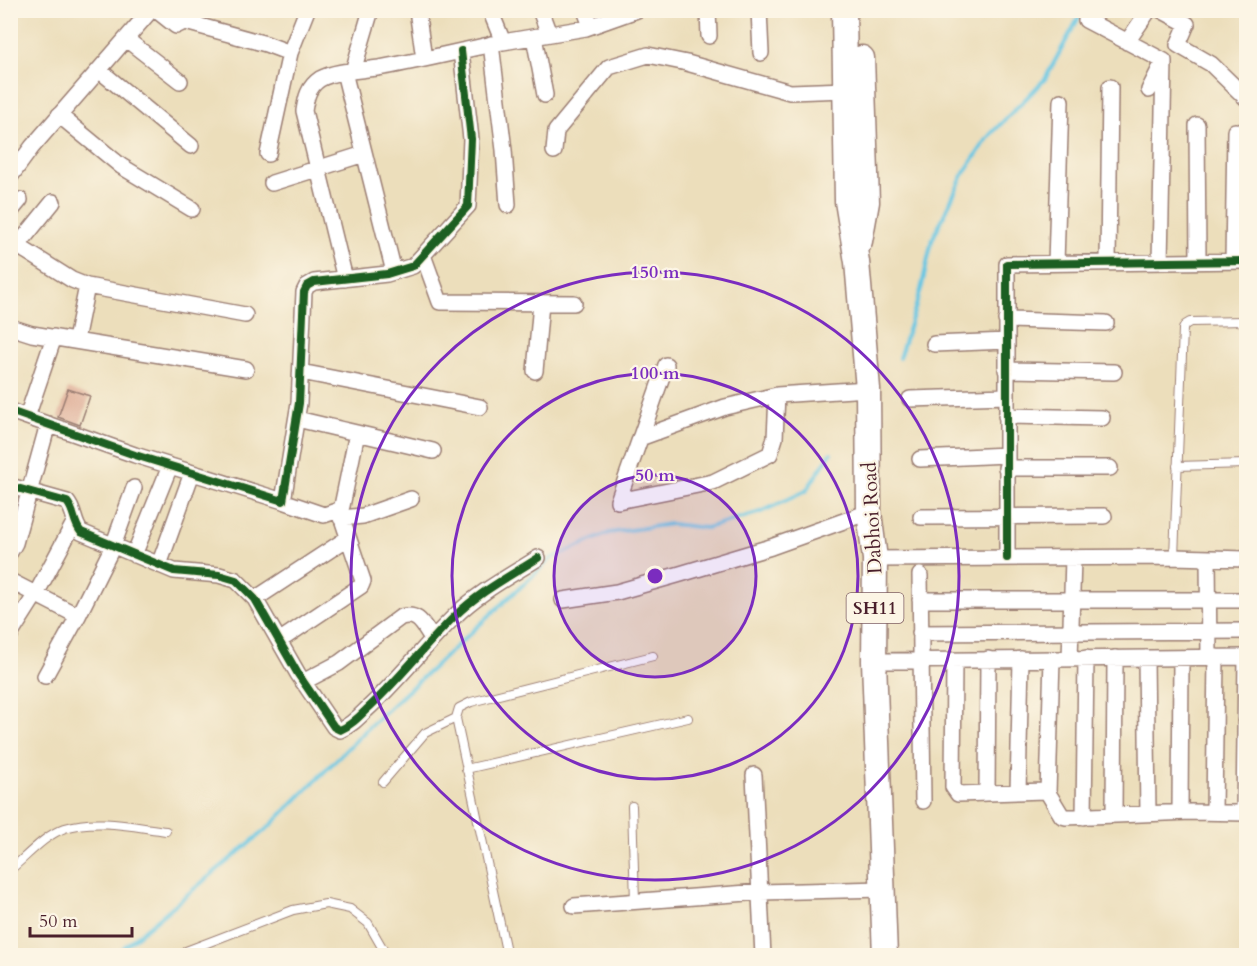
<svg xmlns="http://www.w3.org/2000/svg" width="1257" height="966" font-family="Cardo,serif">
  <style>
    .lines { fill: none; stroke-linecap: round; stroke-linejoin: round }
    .stream { stroke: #65c6e3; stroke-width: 4 }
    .building { fill: #dda992 }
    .lane-casing { stroke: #9b7e73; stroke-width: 10 }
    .street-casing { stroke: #9b7e73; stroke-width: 18 }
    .primary-casing { stroke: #9b7e73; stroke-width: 27 }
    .lane { stroke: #fff; stroke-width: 8 }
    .street { stroke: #fff; stroke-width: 15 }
    .primary { stroke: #fff; stroke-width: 24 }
    .cycleway-casing { stroke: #fcf5e5; stroke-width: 11 }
    .cycleway { stroke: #1b5e20; stroke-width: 8 }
    .ring { fill: none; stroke: #7b2cbf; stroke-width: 3 }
    .labels { text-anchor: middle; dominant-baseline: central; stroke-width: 4.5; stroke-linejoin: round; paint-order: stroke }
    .shield { fill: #fcf5e5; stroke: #7f5f63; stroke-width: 1.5 }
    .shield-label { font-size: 18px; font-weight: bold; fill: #4a1f2b }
    .street-label { font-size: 20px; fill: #4a1f2b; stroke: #fcf5e5 }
    .centre { fill: #7b2cbf; stroke: #fcf5e5; stroke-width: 3 }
    .ring-label { font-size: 18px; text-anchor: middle; font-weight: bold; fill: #7b2cbf; stroke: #fcf5e5; stroke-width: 4.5; stroke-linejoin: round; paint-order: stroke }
  </style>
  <rect width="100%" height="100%" fill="#fcf5e5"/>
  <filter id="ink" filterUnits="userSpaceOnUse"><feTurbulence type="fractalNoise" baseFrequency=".0167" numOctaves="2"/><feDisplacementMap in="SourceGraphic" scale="12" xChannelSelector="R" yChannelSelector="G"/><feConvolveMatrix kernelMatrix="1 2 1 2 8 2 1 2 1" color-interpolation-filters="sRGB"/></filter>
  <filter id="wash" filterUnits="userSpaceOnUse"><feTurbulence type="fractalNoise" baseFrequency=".008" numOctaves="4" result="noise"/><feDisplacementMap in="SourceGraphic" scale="24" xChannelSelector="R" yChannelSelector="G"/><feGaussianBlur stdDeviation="1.35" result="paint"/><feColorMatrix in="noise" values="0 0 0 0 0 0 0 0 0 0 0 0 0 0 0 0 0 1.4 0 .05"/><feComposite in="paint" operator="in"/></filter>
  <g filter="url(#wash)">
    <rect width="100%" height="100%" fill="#ecdebb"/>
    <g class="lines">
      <path class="stream" d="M 899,358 L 921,290 L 932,240 L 964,173 L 990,135 L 1045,79 L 1083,10
        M 113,956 L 269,827 L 372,724 L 552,558 L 609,533 L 671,524 L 706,528 L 761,512 L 806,491 L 831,453"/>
    </g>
    <g id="blocks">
      <path class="building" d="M 68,389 L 90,396 L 80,425 L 58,417 Z"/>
    </g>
  </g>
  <g filter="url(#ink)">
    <use href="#blocks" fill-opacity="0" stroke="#9b7e73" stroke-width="1.5"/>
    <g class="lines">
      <g class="lane-casing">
        <path id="lane" d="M 1177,466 L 1246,464
          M 1174,557 L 1183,329 L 1185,325 L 1190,322 L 1246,321
          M 466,769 L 688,718
          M 383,782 L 425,733 L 456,718
          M 632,806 L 635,901
          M 10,870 C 27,856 45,835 65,828 C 97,818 134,827 166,831
          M 186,951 L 293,910 L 326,904 L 350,909 L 368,923 L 387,956
          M 507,956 L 456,718 L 459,708 L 471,702 L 653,656"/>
      </g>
      <g class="street-casing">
        <path id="street" d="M 156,10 L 176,26 L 184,22 L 189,23 L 266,44 L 290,53
          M 417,10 L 424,59
          M 490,10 L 503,42 L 586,28 L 637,10
          M 540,10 L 549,34
          M 585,10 L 591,26
          M 708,10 L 709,36
          M 759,10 L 761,53
          M 1161,10 L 1187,24 L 1178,45 L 1211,64 L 1246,98
          M 1086,20 L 1164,61 L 1160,262
          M 534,37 L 545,95
          M 126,39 L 180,81
          M 1127,42 L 1149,10
          M 491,44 L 504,150 L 508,205
          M 99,70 L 191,146
          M 353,71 L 371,10
          M 344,72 L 394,272
          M 1149,90 L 1161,66
          M 59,115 L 121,166 L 192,209
          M 1197,125 L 1198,262
          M 554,151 L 556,131 L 609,67 L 648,55 L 687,63 L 790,92 L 846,90
          M 268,154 L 290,53 L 307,10
          M 10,177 L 32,147 L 151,10
          M 272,183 L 364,154
          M 10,212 L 20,200
          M 10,241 L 72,280 L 87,286 L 245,315
          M 10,255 L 53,202
          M 423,255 L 440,302 L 574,303
          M 1233,261 L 1235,131
          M 1056,263 L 1061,101
          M 1108,263 L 1110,87
          M 345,279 L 304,111 C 306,98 308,87 320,79 C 339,69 363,71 384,67 C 424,60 463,50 503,42
          M 1006,320 L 1106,323
          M 10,327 L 32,334 L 246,369
          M 76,340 L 87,286
          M 934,344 L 1007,341
          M 666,365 L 618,501 L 713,482 L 770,454 L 775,438 L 777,395 L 868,389
          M 1006,370 L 1114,372
          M 535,371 L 541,303
          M 301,372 L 480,407
          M 910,399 L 1007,396
          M 10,411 L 135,455 L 283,501 L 299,403 L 304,292 L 307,286 L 314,282 L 387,274 L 413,266 L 468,206 L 471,139 L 461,51
          M 1006,416 L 1102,418
          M 27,417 L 54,337
          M 297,419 L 433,451
          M 640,438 L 725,407 L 777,395
          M 920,459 L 1007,455
          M 1006,468 L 1110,468
          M 10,486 L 67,502 C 75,511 73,523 81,532 L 174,571 L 219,575 L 236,580 L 255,599 L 298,674 L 334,727 L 340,730 C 350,726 358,718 366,710 C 398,681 424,646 455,616 C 479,592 510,576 538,558
          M 283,501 L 324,515 L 339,510 L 342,506 L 357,433
          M 921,517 L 1104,516
          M 341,518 L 363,516 L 411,499
          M 10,552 L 15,543 L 48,424
          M 134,555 L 170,466
          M 1007,558 L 1007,264 L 1246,261
          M 1208,558 L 1209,657
          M 875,559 L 1174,557 L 1246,559
          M 159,565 L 192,473
          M 920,575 L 923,801
          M 10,581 L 78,616
          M 255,599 L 348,538
          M 563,600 L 617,592 L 677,575 L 771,547 L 869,512
          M 920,600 L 1246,600
          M 920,633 L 1246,631
          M 10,635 L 36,594 L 75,521
          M 279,641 L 361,586 L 363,581 L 339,510
          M 1146,658 L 1148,814
          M 1070,659 L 1073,558
          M 954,660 L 953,787 L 958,794 L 1044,791 L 1048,793 L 1062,816 L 1066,817 L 1191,812 L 1246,813
          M 874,661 L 1246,657
          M 45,676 L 78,616 L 113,546 L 134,488
          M 303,682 L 339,663 L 401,617 C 419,612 423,625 432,638
          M 754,775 L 763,956
          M 1018,792 L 1021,659
          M 987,793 L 988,659
          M 1048,793 L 1052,659
          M 1180,812 L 1181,658
          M 1214,812 L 1216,657
          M 1244,813 L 1246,657
          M 1114,815 L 1115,658
          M 1084,817 L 1086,658
          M 574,906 L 761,892 L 884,889"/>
      </g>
      <g class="primary-casing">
        <path id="primary" d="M 844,10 L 847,201 L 857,262 L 868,389 L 869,512 L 875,559 L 874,661 L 885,956
          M 860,241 L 867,202 L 862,58"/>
      </g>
      <use href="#lane" class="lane"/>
      <use href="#street" class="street"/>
      <use href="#primary" class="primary"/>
      <g class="cycleway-casing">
        <path id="cycleway" d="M 10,411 L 135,455 L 283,501 L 299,403 L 304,292 L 307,286 L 314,282 L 387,274 L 413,266 L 468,206 L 471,139 L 461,51
          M 10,486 L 67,502 C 75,511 73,523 81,532 L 174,571 L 219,575 L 236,580 L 255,599 L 298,674 L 334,727 L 340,730 C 350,726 358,718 366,710 C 398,681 424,646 455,616 C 479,592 510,576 538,558
          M 1007,558 L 1007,264 L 1246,261"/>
      </g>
      <use href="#cycleway" class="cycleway"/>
    </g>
  </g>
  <circle cx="655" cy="576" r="101" fill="#7b2cbf" fill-opacity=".12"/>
  <g class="ring">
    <circle cx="655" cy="576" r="101"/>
    <circle cx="655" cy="576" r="203"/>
    <circle cx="655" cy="576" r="304"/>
  </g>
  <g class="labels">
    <rect class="shield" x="846.5" y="593" width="57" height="30" rx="4.5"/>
    <g class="shield-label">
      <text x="875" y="608">SH11</text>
    </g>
    <g class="street-label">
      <text transform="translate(872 518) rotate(-93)">Dabhoi Road</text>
    </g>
  </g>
  <circle cx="655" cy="576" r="9" class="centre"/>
  <g class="ring-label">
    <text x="655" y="278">150 m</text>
    <text x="655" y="379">100 m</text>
    <text x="655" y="481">50 m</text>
  </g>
  <rect width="1257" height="966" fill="none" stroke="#fcf5e5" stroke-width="36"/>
  <path d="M30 927v9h102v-9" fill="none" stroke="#4a1f2b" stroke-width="3"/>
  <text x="39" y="927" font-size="18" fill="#4a1f2b" stroke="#fcf5e5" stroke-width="4.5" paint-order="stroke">50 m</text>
</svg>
